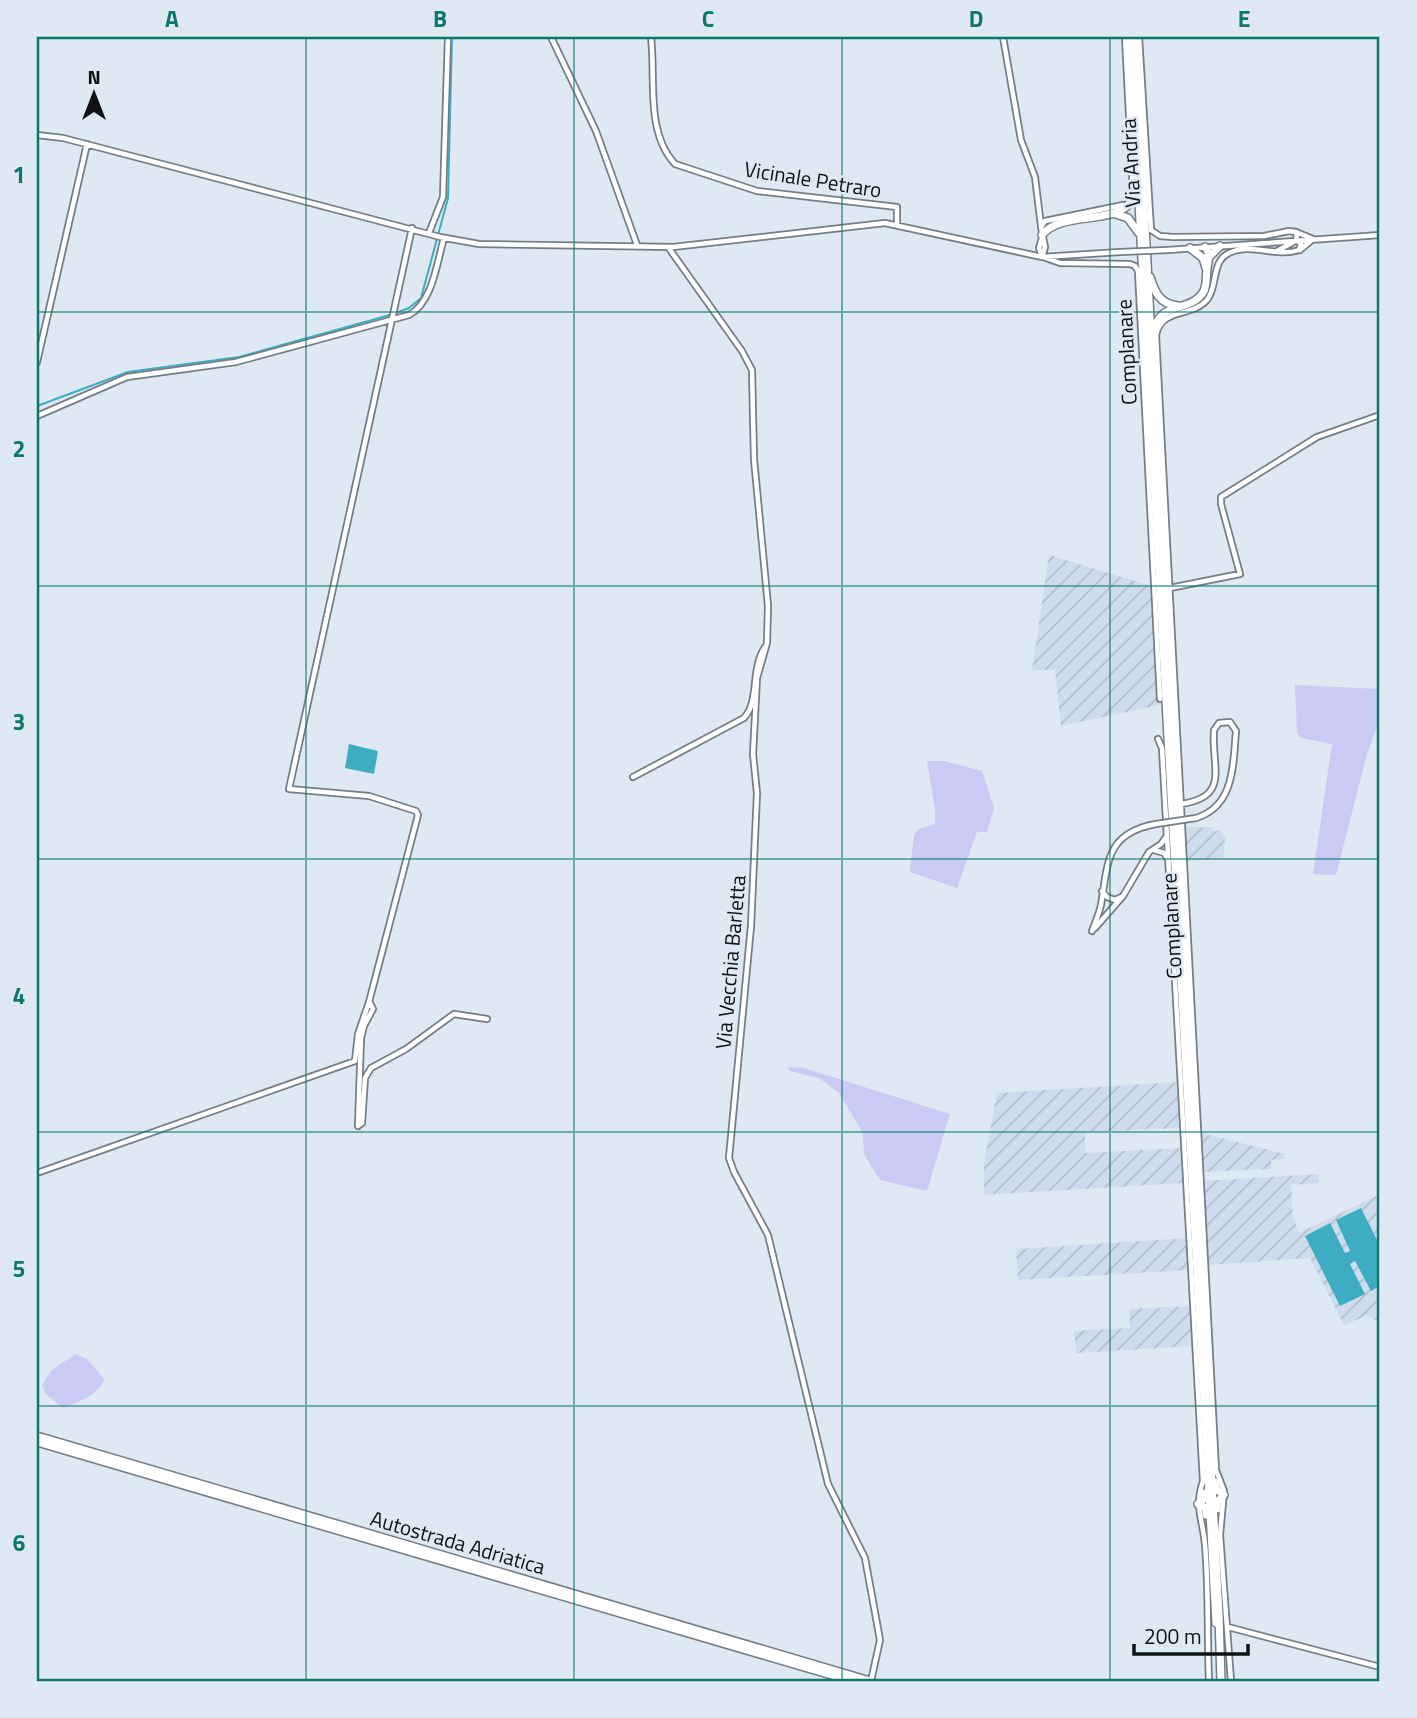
<svg xmlns="http://www.w3.org/2000/svg" width="1417" height="1718" font-family="'Titillium Web',sans-serif">
  <style>
    .industrial { fill: url(#industrial-furrows) }
    .grass { fill: #cacaf4 }
    .water { fill: #3eadc2 }
    .lines { fill: none; stroke-linecap: round; stroke-linejoin: round }
    .stream { stroke: #3eadc2; stroke-width: 2 }
    .minor-casing { stroke: #757e87; stroke-width: 8 }
    .highway-casing { stroke: #757e87; stroke-width: 10 }
    .minor { stroke: #fff; stroke-width: 4.5 }
    .highway { stroke: #fff; stroke-width: 7 }
    .minor-bridge-casing { stroke: #757e87; stroke-width: 8; stroke-linecap: butt }
    .minor-bridge { stroke: #fff; stroke-width: 4.5 }
    .grid { fill: none; stroke: #0f766e; stroke-width: 2; stroke-opacity: 0.55 }
    .labels { text-anchor: middle; dominant-baseline: central; stroke-width: 5; stroke-linejoin: round; paint-order: stroke }
    .street-label { font-size: 21px; fill: #0f1215; stroke: #dfe9f3 }
    .neatline { fill: none; stroke: #0f766e; stroke-width: 2.5 }
    .grid-label { font-size: 23px; text-anchor: middle; font-weight: bold; fill: #0f766e }
  </style>
  <defs>
    <pattern id="industrial-furrows" width="10" height="10" patternUnits="userSpaceOnUse" patternTransform="scale(1.75)"><rect width="10" height="10" fill="#cedded"/><path d="M-1 1l2-2M0 10L10 0M9 11l2-2" fill="none" stroke="#b0bdca"/></pattern>
  </defs>
  <rect width="100%" height="100%" fill="#dfe9f3"/>
  <path class="industrial" d="M 1049,555 L 1151,586 L 1159,705 L 1061,726 L 1055,670 L 1032,670 Z
    M 1185,827 L 1209,827 L 1213,828 L 1214,831 L 1220,830 L 1225,838 L 1224,858 L 1187,861 Z
    M 1179,1082 L 1181,1128 L 1085,1132 L 1085,1153 L 1182,1148 L 1184,1183 L 984,1195 L 984,1163 L 997,1093 Z
    M 1202,1133 L 1285,1154 L 1284,1159 L 1271,1160 L 1272,1169 L 1203,1172 Z
    M 1318,1174 L 1319,1183 L 1291,1185 L 1293,1217 L 1299,1233 L 1380,1194 L 1380,1322 L 1366,1316 L 1344,1325 L 1310,1258 L 1208,1265 L 1202,1181 Z
    M 1188,1238 L 1189,1270 L 1018,1280 L 1016,1249 Z
    M 1191,1306 L 1193,1346 L 1076,1353 L 1074,1331 L 1130,1328 L 1129,1309 Z"/>
  <path class="grass" d="M 1295,685 L 1380,689 L 1380,718 L 1367,754 L 1336,875 L 1313,874 L 1332,744 L 1302,738 L 1297,734 Z
    M 927,761 L 944,761 L 982,771 L 994,808 L 987,832 L 977,832 L 957,888 L 910,872 L 914,835 L 919,829 L 935,824 L 935,810 Z
    M 787,1067 L 804,1068 L 950,1114 L 927,1191 L 880,1180 L 864,1154 L 863,1133 L 839,1093 L 819,1078 L 790,1071 Z
    M 75,1354 L 87,1359 L 104,1379 C 99,1396 78,1401 63,1408 L 46,1394 L 42,1385 L 51,1371 Z"/>
  <path class="water" d="M 349,744 L 378,751 L 374,774 L 345,768 Z
    M 1361,1208 L 1380,1246 L 1380,1286 L 1371,1291 L 1355,1261 L 1350,1264 L 1365,1294 L 1340,1306 L 1305,1236 L 1330,1223 L 1345,1253 L 1350,1251 L 1336,1220 Z"/>
  <g class="lines">
    <path class="stream" d="M 396,313 L 409,308 L 421,298 L 448,198 L 452,37
      M 37,406 L 128,372 L 239,357 L 390,315"/>
    <g class="minor-casing">
      <path id="minor" d="M 551,37 L 596,131 L 637,245
        M 651,37 C 656,78 645,132 675,164 L 757,191 L 897,207 L 897,224
        M 1003,37 L 1021,140 L 1035,177 L 1041,226
        M 1125,37 L 1133,193
        M 1139,37 L 1151,230 L 1160,236 L 1173,237 L 1264,236 L 1289,231
        M 37,135 L 63,138 L 440,237 L 479,244 L 673,247 L 885,223 L 1042,257 L 1120,252
        M 1296,232 L 1313,239 L 1300,250
        M 429,233 L 443,197 L 448,37
        M 668,247 L 742,351 L 752,370 L 754,459 L 768,606 L 767,643 L 757,678 L 753,754 L 757,793 L 751,926 L 729,1158 L 734,1172 L 768,1235 L 828,1484 L 865,1558 L 880,1640 L 871,1681
        M 1168,250 L 1380,235
        M 1277,251 L 1297,240
        M 1042,256 L 1039,248 L 1042,238
        M 1042,257 L 1045,247 L 1041,227 L 1045,221 L 1123,205
        M 1043,257 L 1060,263 L 1130,264 L 1135,266 L 1138,271 L 1160,699
        M 37,362 L 87,144
        M 37,416 L 127,377 L 236,362 L 409,315 C 433,302 437,262 444,238
        M 1170,588 L 1240,574 L 1221,504 L 1221,497 L 1317,437 L 1380,415
        M 1158,739 L 1162,748 L 1203,1481 C 1194,1507 1203,1520 1205,1545 C 1209,1590 1207,1636 1209,1681
        M 633,777 L 744,718 C 760,701 750,669 765,647
        M 1181,804 C 1231,797 1211,767 1214,730 L 1219,723 L 1230,722 L 1236,731 C 1233,764 1235,806 1196,818
        M 1154,850 L 1164,853 L 1169,861
        M 1102,891 L 1107,897 L 1115,900 L 1121,897
        M 1095,928 L 1123,896 L 1149,852 L 1161,844 L 1166,837
        M 1092,931 C 1095,923 1099,914 1101,905 C 1108,864 1105,833 1156,824
        M 358,1126 L 362,1123 L 365,1078 L 371,1068 L 406,1049 L 454,1014 L 487,1019
        M 358,1126 L 361,1038 L 364,1026 L 373,1009 L 370,1003
        M 37,1173 L 355,1061 L 358,1034 L 369,1002 L 418,815 L 416,811 L 369,796 L 289,789 L 412,228
        M 1228,1627 L 1380,1667
        M 1231,1681 L 1220,1535 L 1224,1491 L 1216,1470 L 1156,335 C 1162,307 1191,318 1207,300 C 1218,287 1211,261 1229,253 C 1252,242 1277,258 1299,250 L 1301,244 L 1297,240 L 1296,232 L 1289,231"/>
    </g>
    <g class="highway-casing">
      <path id="highway" d="M 1130,37 L 1216,1623
        M 1135,37 L 1219,1615 L 1221,1681
        M 1116,214 L 1128,218 L 1138,232
        M 1042,235 C 1064,207 1128,230 1135,191
        M 1190,248 L 1203,258 L 1206,268
        M 1210,256 L 1220,246
        M 1150,277 C 1155,293 1160,304 1178,306
        M 1154,332 C 1158,300 1191,314 1204,291 C 1207,284 1206,276 1207,269 C 1208,259 1211,255 1205,247
        M 37,1436 L 870,1681
        M 37,1442 L 852,1681
        M 1215,1482 L 1217,1490 L 1224,1495 L 1217,1502 L 1217,1509
        M 1205,1493 L 1205,1498 L 1198,1504 L 1206,1508 L 1206,1515"/>
    </g>
    <use href="#minor" class="minor"/>
    <use href="#highway" class="highway"/>
    <g class="minor-bridge-casing">
      <path id="minor-bridge" d="M 1120,252 L 1168,250
        M 1156,824 L 1196,818"/>
    </g>
    <use href="#minor-bridge" class="minor-bridge"/>
  </g>
  <path class="grid" d="M 306,37 L 306,1681M 574,37 L 574,1681M 842,37 L 842,1681M 1110,37 L 1110,1681M 37,312 L 1380,312M 37,586 L 1380,586M 37,859 L 1380,859M 37,1132 L 1380,1132M 37,1406 L 1380,1406"/>
  <g class="labels">
    <g class="street-label">
      <text transform="translate(1130 163) rotate(-93)">Via Andria</text>
      <text transform="translate(813 179) rotate(9)">Vicinale Petraro</text>
      <text transform="translate(1126 352) rotate(-93)">Complanare</text>
      <text transform="translate(1171 926) rotate(-93)">Complanare</text>
      <text transform="translate(730 962) rotate(-85)">Via Vecchia Barletta</text>
      <text transform="translate(458 1542) rotate(16)">Autostrada Adriatica</text>
    </g>
  </g>
  <rect width="1417" height="1718" fill="none" stroke="#dfe9f3" stroke-width="77"/>
  <g transform="translate(94 94)" stroke="#dfe9f3" stroke-width="5" paint-order="stroke">
  <path d="M0-5L12 26L0 18L-12 26Z" fill="#0f1215"/>
  <text y="-10" font-size="19" font-weight="bold" text-anchor="middle" fill="#0f1215">N</text>
  </g>
  <path d="M1134 1644v10h114v-10" fill="none" stroke="#0f1215" stroke-width="3.5"/>
  <text x="1144" y="1644" font-size="21" fill="#0f1215" stroke="#dfe9f3" stroke-width="5" paint-order="stroke">200 m</text>
  <rect x="38" y="38" width="1340" height="1642" class="neatline"/>
  <g class="grid-label">
    <text x="172" y="27">A</text>
    <text x="440" y="27">B</text>
    <text x="708" y="27">C</text>
    <text x="976" y="27">D</text>
    <text x="1244" y="27">E</text>
    <text x="19" y="183">1</text>
    <text x="19" y="457">2</text>
    <text x="19" y="730">3</text>
    <text x="19" y="1004">4</text>
    <text x="19" y="1277">5</text>
    <text x="19" y="1551">6</text>
  </g>
</svg>
